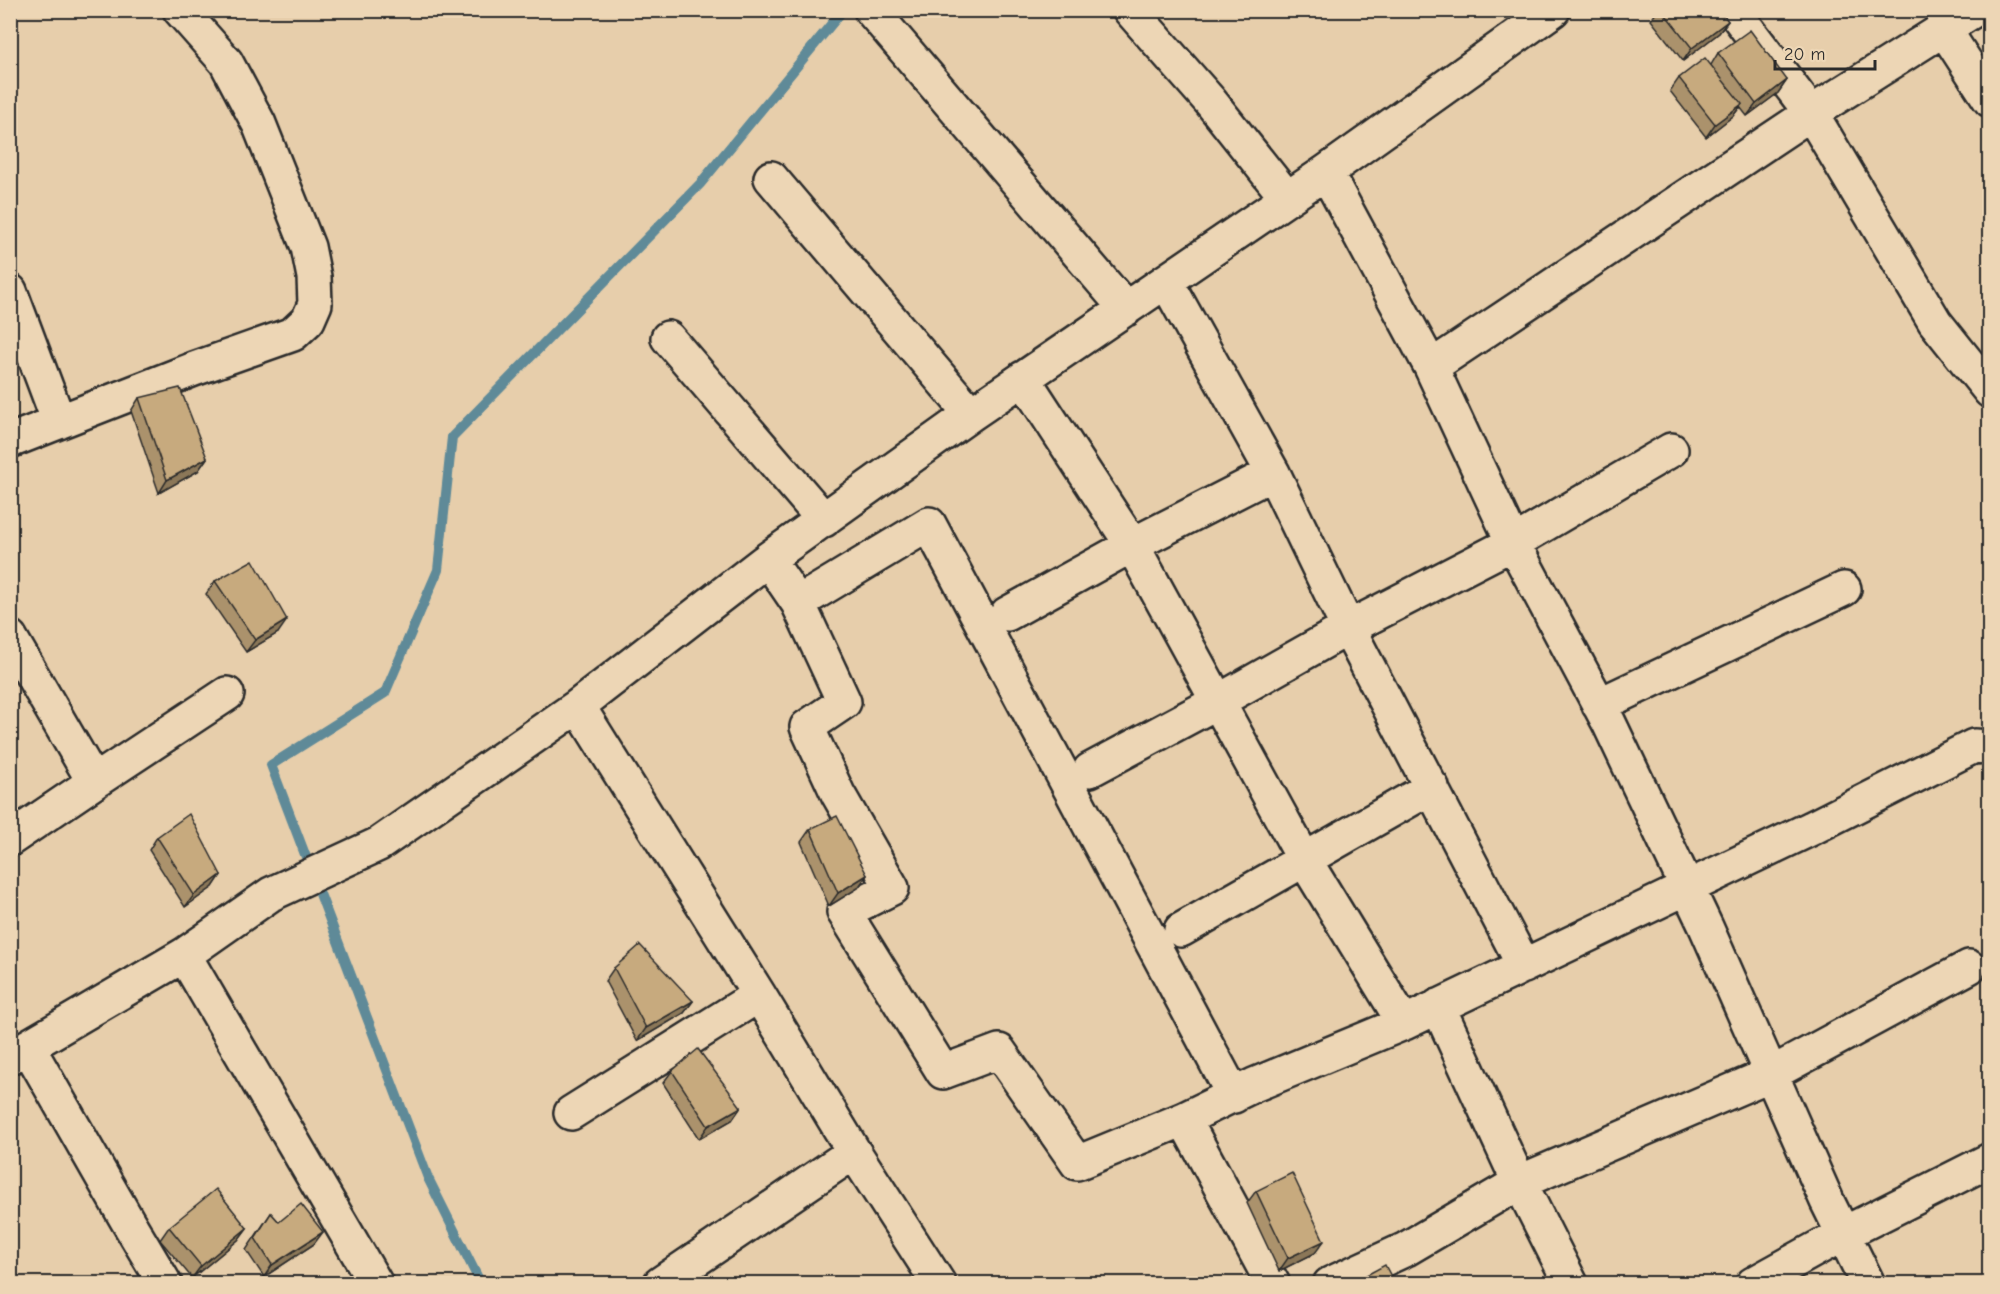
<svg xmlns="http://www.w3.org/2000/svg" width="2000" height="1294" font-family="'Comic Neue',sans-serif">
  <style>
    .lines { fill: none; stroke-linecap: round; stroke-linejoin: round }
    .stream { stroke: #5e8a98; stroke-width: 10 }
    .minor-casing { stroke: #2b2b2b; stroke-width: 38 }
    .minor { stroke: #edd6b5; stroke-width: 33 }
    .wall { fill: #ab926c; stroke: #2b2b2b; stroke-width: 1.5 }
    .shaded-wall { fill: #8b7758; stroke: #2b2b2b; stroke-width: 1.5 }
    .building { fill: #c7aa7e; stroke: #2b2b2b; stroke-width: 1.5 }
  </style>
  <rect width="100%" height="100%" fill="#e7ceab"/>
  <filter id="ink" filterUnits="userSpaceOnUse"><feTurbulence type="fractalNoise" baseFrequency=".0167" numOctaves="2"/><feDisplacementMap in="SourceGraphic" scale="12" xChannelSelector="R" yChannelSelector="G"/><feConvolveMatrix kernelMatrix="1 2 1 2 8 2 1 2 1" color-interpolation-filters="sRGB"/></filter>
  <g filter="url(#ink)">
    <g class="lines">
      <path class="stream" d="M 481,1284 L 428,1178 L 271,765 L 385,693 L 438,570 L 452,437 L 700,184 L 843,10"/>
      <g class="minor-casing">
        <path id="minor" d="M 871,10 L 1126,309
          M 1130,10 L 1210,101 L 1287,198
          M 1733,10 L 1811,113 L 1935,322 L 1990,391
          M 1944,29 L 1990,100
          M 1326,172 L 1431,367 L 1513,543 L 1609,723 L 1706,927 L 1827,1201 L 1868,1284
          M 771,178 L 971,414
          M 1166,281 L 1273,473 L 1348,628 L 1524,966
          M 10,291 L 59,422
          M 668,338 L 824,520
          M 1431,367 L 1811,113 L 1974,10
          M 1023,378 L 1132,545 L 1304,859 L 1404,1023
          M 10,441 L 194,369 L 293,334 L 308,320 L 315,304 L 314,277 L 308,247 L 259,124 L 226,62 L 180,10
          M 768,559 L 798,603 L 844,702 L 807,727 L 838,794 L 892,888 L 844,912 L 943,1072 L 999,1051 L 1077,1163 L 1184,1119 L 1254,1085 L 1404,1023 L 1812,828 L 1974,746 L 1990,747
          M 798,603 L 929,524 L 1234,1096
          M 1007,614 L 1132,545 L 1273,473
          M 10,637 L 94,782 L 10,839
          M 1599,705 L 1844,589
          M 578,706 L 759,995 L 854,1152 L 939,1284
          M 1090,770 L 1217,702 L 1348,628 L 1513,543 L 1671,450
          M 94,782 L 227,694
          M 1181,930 L 1432,787
          M 184,955 L 376,1284
          M 1438,1006 L 1512,1167 L 1571,1284
          M 28,1047 L 127,1220 L 165,1284
          M 10,1057 L 184,955 L 271,894 L 379,844 L 578,706 L 768,559 L 971,414 L 1326,172 L 1553,10
          M 571,1113 L 759,995
          M 1184,1119 L 1273,1284
          M 660,1284 L 854,1152
          M 1330,1284 L 1406,1249 L 1520,1182 L 1771,1074 L 1969,967
          M 1753,1284 L 1843,1234 L 1990,1160"/>
      </g>
      <use href="#minor" class="minor"/>
    </g>
    <path class="wall" d="M 1658,10 L 1720,10 L 1728,21 L 1719,33 L 1683,61 L 1651,20 Z
      M 1718,53 L 1787,80 L 1778,93 L 1747,116 L 1740,107 L 1733,116 L 1706,137 L 1670,91 L 1679,78 L 1711,65 Z
      M 139,398 L 207,458 L 198,471 L 159,493 L 131,411 Z
      M 215,581 L 278,633 L 246,652 L 206,594 Z
      M 810,829 L 867,875 L 858,888 L 829,906 L 801,842 Z
      M 157,837 L 221,875 L 213,887 L 185,907 L 149,850 Z
      M 614,968 L 693,1001 L 684,1013 L 637,1041 L 605,981 Z
      M 672,1071 L 741,1107 L 732,1120 L 699,1139 L 663,1083 Z
      M 1256,1191 L 1315,1253 L 1279,1271 L 1247,1203 Z
      M 271,1213 L 279,1222 L 314,1244 L 264,1277 L 246,1250 Z
      M 169,1227 L 247,1228 L 238,1240 L 192,1278 L 160,1240 Z"/>
    <path class="shaded-wall" d="M 1728,21 L 1719,33 L 1683,61 L 1692,48 Z
      M 1787,80 L 1778,93 L 1747,116 L 1756,104 Z
      M 1742,104 L 1733,116 L 1706,137 L 1715,124 Z
      M 207,458 L 198,471 L 159,493 L 167,480 Z
      M 287,620 L 278,633 L 246,652 L 255,640 Z
      M 221,875 L 213,887 L 185,907 L 194,895 Z
      M 867,875 L 858,888 L 829,906 L 838,893 Z
      M 693,1001 L 684,1013 L 637,1041 L 646,1028 Z
      M 741,1107 L 732,1120 L 699,1139 L 708,1126 Z
      M 247,1228 L 238,1240 L 192,1278 L 201,1266 Z
      M 323,1232 L 314,1244 L 264,1277 L 272,1265 Z
      M 1324,1241 L 1315,1253 L 1279,1271 L 1288,1258 Z"/>
    <path class="building" d="M 1662,10 L 1720,10 L 1728,21 L 1692,48 Z
      M 1750,30 L 1787,80 L 1756,104 L 1718,53 Z
      M 1705,58 L 1742,104 L 1715,124 L 1679,78 Z
      M 180,388 L 207,458 L 167,480 L 139,398 Z
      M 253,560 L 287,620 L 255,640 L 215,581 Z
      M 189,814 L 221,875 L 194,895 L 157,837 Z
      M 837,816 L 867,875 L 838,893 L 810,829 Z
      M 640,945 L 693,1001 L 646,1028 L 614,968 Z
      M 698,1049 L 741,1107 L 708,1126 L 672,1071 Z
      M 1292,1173 L 1324,1241 L 1288,1258 L 1256,1191 Z
      M 216,1189 L 247,1228 L 201,1266 L 169,1227 Z
      M 301,1204 L 323,1232 L 272,1265 L 255,1238 L 271,1213 L 279,1222 Z
      M 1385,1265 L 1395,1284 L 1350,1284 Z"/>
  </g>
  <rect width="2000" height="1294" fill="none" stroke="#edd6b5" stroke-width="36"/>
  <rect x="18" y="18" width="1964" height="1258" fill="none" stroke="#2b2b2b" stroke-width="2" filter="url(#ink)"/>
  <path d="M1775 60v9h100v-9" fill="none" stroke="#2b2b2b" stroke-width="3"/>
  <text x="1784" y="60" font-size="18" fill="#2b2b2b" stroke="#edd6b5" stroke-width="4.5" paint-order="stroke">20 m</text>
</svg>
